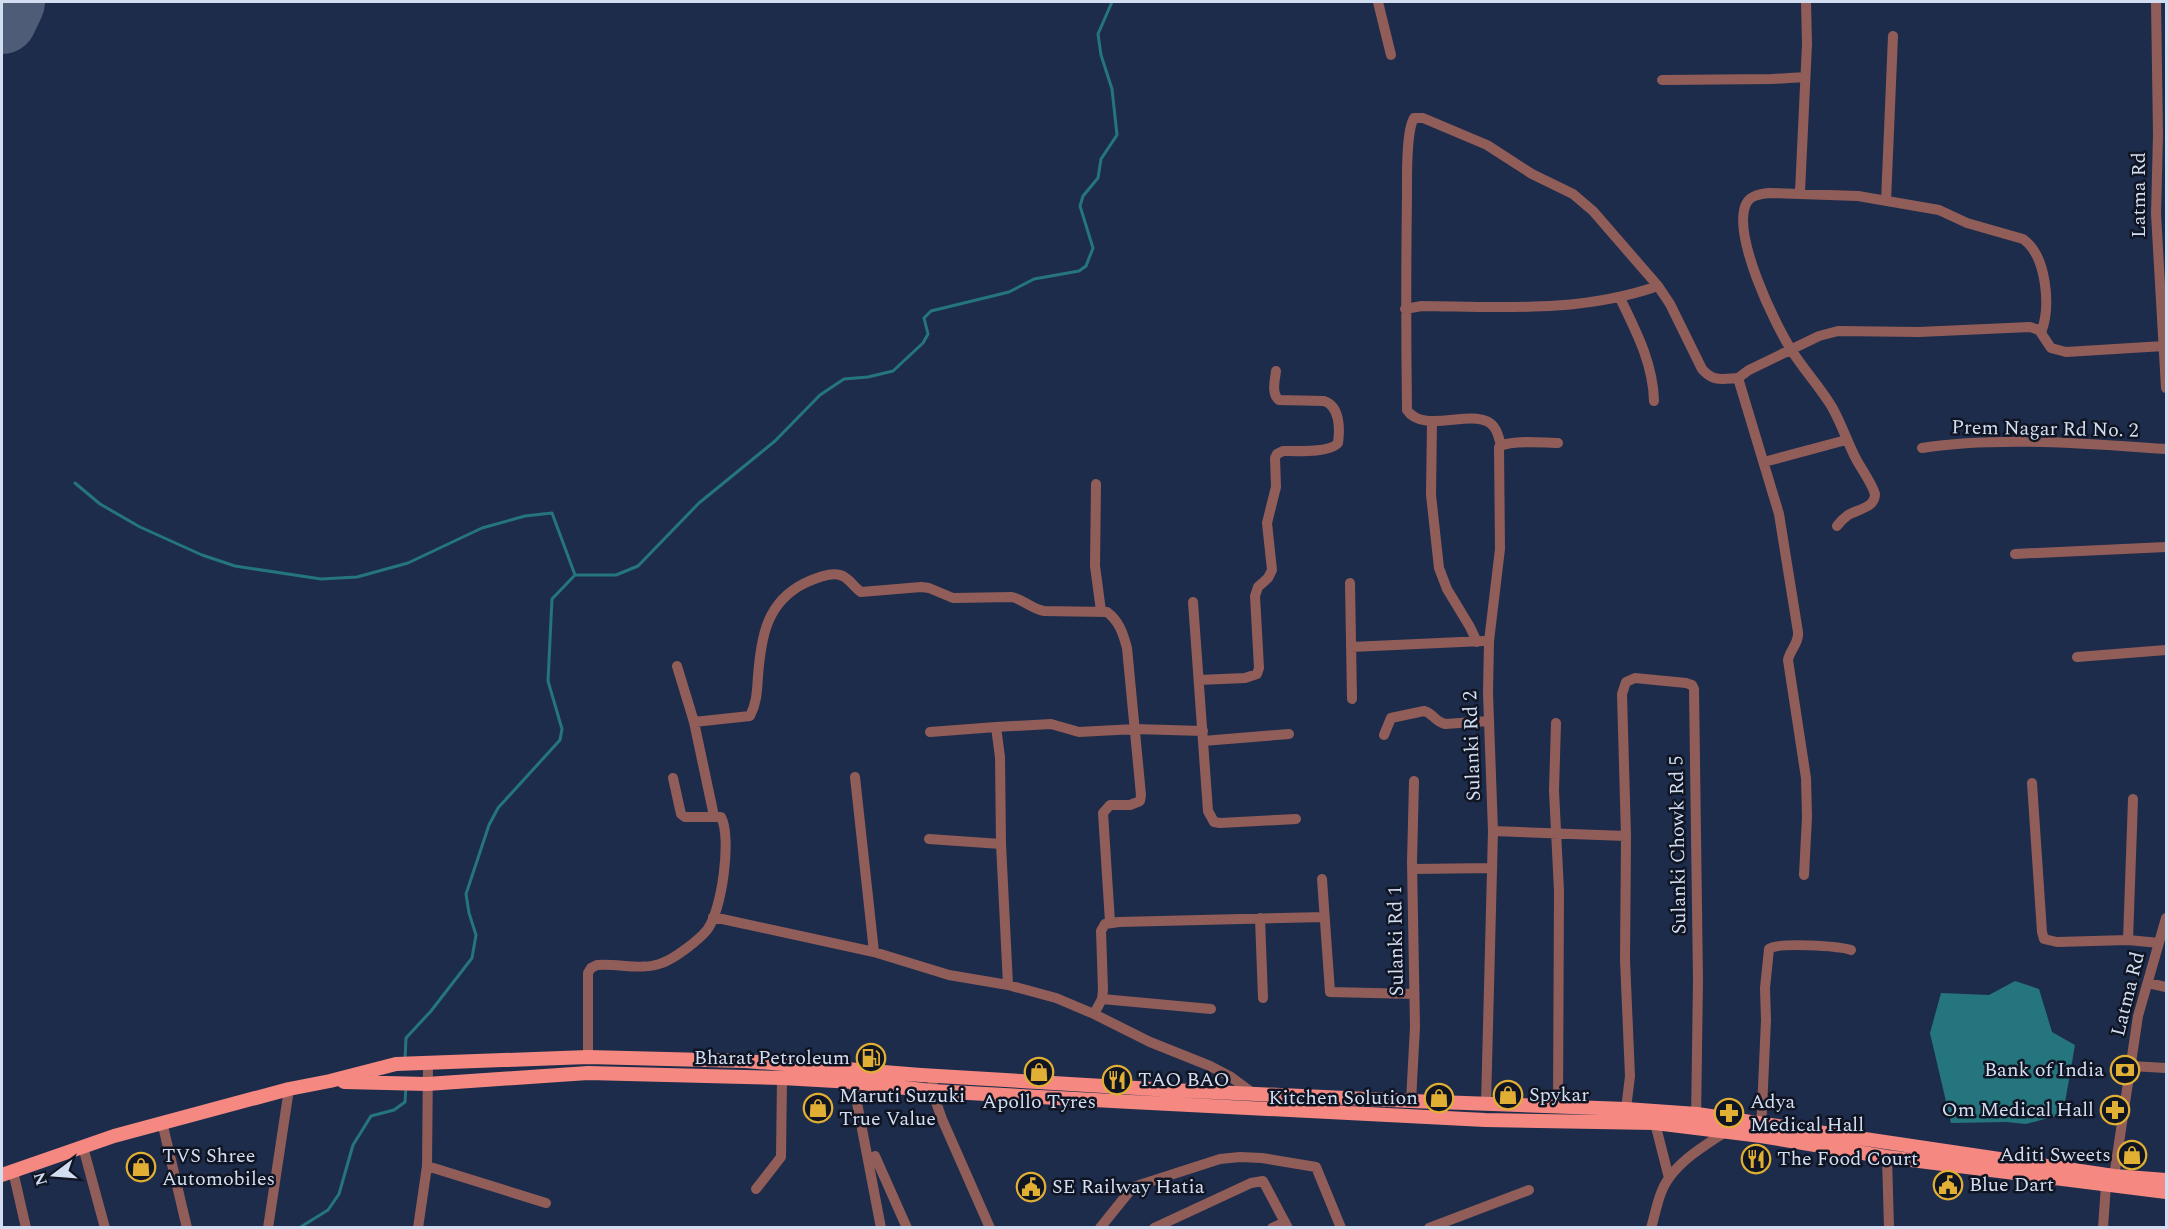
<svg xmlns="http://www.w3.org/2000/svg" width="2168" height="1229" font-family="Spectral,serif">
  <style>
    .water { fill: #25757e }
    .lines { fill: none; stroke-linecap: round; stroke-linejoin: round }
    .stream { stroke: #25757e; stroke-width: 3 }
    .runway { stroke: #4f5c78; stroke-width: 70 }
    .minor { stroke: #915d58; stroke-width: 10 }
    .major { stroke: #f58981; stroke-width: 14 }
    .labels { text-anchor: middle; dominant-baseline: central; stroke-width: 5; stroke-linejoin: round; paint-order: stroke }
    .street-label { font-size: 20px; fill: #d3ddf1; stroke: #0f1523 }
    .poi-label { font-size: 20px; fill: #d3ddf1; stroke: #0f1523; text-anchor: start }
  </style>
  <rect width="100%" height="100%" fill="#1e2c4b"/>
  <path class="water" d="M 2015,981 L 2039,989 L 2052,1032 L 2075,1045 L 2063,1114 L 2026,1124 L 2006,1122 L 1951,1123 L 1930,1033 L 1941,993 L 1989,995 Z"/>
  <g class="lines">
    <path class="stream" d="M 75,483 L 100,504 L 140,527 L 202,555 L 235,566 L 321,579 L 357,577 L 408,563 L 482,528 L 525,516 L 552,513 L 575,575
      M 405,1059 L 406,1038 L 431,1011 L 472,958 L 476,935 L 469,913 L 466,894 L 489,825 L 498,808 L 560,740 L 562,729 L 548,681 L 552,599 L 575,575 L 616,575 L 638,566 L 699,503 L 775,441 L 820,395 L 844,379 L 868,377 L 893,371 L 923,343 L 928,334 L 924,318 L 931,311 L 1009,292 L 1034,279 L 1079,271 L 1086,266 L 1093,248 L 1080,206 L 1083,196 L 1098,178 L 1101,159 L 1117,135 L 1112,89 L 1101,55 L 1098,34 L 1112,2
      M 299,1228 L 328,1210 L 339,1194 L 353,1145 L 371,1116 L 394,1110 L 405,1102 L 406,1086"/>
    <path class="runway" d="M 2,19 L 10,2"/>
    <path class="minor" d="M 1378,2 L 1391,55
      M 2156,2 L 2158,135 L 2156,214 L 2166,388
      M 1662,80 L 1772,79 L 1805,77
      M 1800,192 L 1807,44 L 1806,2
      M 1886,201 L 1893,36
      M 1620,298 C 1636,331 1653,363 1654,401
      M 1405,309 L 1422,306 C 1503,307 1580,313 1658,286 L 1670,304 L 1702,369 C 1713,382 1722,379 1738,378
      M 1432,421 L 1431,495 L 1439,568 L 1447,589 L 1470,627 L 1477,642
      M 1501,445 C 1499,439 1498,432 1494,427 C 1478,405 1424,436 1407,410 C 1406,338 1406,267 1407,195 C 1407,177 1406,131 1414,118 L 1423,118 L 1487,145 L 1532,174 L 1573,194 L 1593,211 L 1658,286
      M 1922,448 C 1999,436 2089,444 2166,449
      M 1764,462 L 1846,440
      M 1096,484 L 1095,566 L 1101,611
      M 1837,526 C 1840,522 1844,518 1848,515 C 1858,509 1875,508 1875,494 C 1871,481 1861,469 1855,457 C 1847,441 1841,423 1832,407 C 1820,387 1804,370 1792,351 C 1774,323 1732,235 1746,204 C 1750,195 1761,194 1770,193 L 1858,196 L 1939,210 L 1967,223 L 2023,239 C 2047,256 2051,307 2041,333
      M 2015,554 L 2166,547
      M 1350,583 L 1352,699
      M 1193,602 L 1208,811 L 1214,822 L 1220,823 L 1296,819
      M 1351,647 L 1483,641
      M 2077,657 L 2166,650
      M 677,666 L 694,722 L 714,816
      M 1199,680 L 1245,678 L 1257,674 L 1259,668 L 1255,596 L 1258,587 L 1268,578 L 1272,570 L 1267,523 L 1276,487 L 1275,458 L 1277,454 L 1283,451 C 1296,451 1330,453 1338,443 C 1340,429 1340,406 1324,401 L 1279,400 C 1271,394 1275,380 1276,371
      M 694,722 L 750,716 C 757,703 757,690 758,676 C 761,638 766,602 805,583 C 814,579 830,572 840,575 C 849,577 853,587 861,592 L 921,587 L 929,588 L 953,598 L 1012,597 C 1024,600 1032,609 1044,611 L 1107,612 C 1119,621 1123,633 1127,648 L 1141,795 L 1140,801 L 1130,805 L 1110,805 L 1103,813 L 1110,922
      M 1556,723 L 1554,791 L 1559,891 L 1558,1106
      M 996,727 L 1051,724 L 1079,732 L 1135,729 L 1203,731
      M 930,732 L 996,727 L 1000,757 L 1001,844 L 1008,985
      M 1384,735 L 1391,718 L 1424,711 C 1433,713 1435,722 1445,724 L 1489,721
      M 1203,741 L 1289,734
      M 855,777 L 874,952
      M 2032,783 L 2042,932 L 2044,939 L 2057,942 L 2128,940 L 2159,943
      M 1493,831 L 1626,836
      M 929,839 L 1001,844
      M 1413,869 L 1492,868
      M 1804,875 L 1807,817 L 1806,778 L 1788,660 C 1790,649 1799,644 1798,632 L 1779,514 L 1738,378 L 1749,370 L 1819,336 L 1838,331 L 1919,332 L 2030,327 L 2039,330 L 2051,348 L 2066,352 L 2164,346
      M 1322,879 L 1330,992 L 1414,994
      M 713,917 L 874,952 L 949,975 L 1008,985 L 1056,998 L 1094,1014 L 1150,1042 L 1210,1066 L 1231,1077 L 1254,1094
      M 1260,918 L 1263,998
      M 2128,940 L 2133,799
      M 2148,983 L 2166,987
      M 1102,999 L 1211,1009
      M 1094,1014 L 1102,999 L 1103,990 L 1101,931 L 1105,924 L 1119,922 L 1324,917
      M 588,1057 L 588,973 L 591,968 L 597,965 C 618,963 643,971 662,963 C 674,959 699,940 707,930 C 722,911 732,837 721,817 L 685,817 L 681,814 L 673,778
      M 2131,1066 L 2166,1068
      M 933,1075 L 932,1091 L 942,1119 L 990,1228
      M 853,1082 L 881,1228
      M 1411,1101 L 1415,1027 L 1412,862 L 1414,781
      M 1486,1104 L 1493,831 L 1488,693 L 1489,641 L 1500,549 L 1499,447 C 1510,439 1544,443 1558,443
      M 1626,1109 L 1630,1076 L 1625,960 L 1626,836 L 1622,694 L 1626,682 L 1635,678 L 1686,683 L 1692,685 L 1694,689 L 1698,980 L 1696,1121
      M 1655,1117 L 1655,1123 L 1669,1178
      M 162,1122 L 187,1228
      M 1761,1131 L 1766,1020 L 1765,988 L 1769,949 C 1778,942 1839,946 1851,950
      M 83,1147 L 105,1228
      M 875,1156 L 907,1228
      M 1887,1157 L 1889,1228
      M 427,1166 L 546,1203
      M 13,1171 L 26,1228
      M 2113,1183 L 2138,1016 L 2166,918
      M 756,1189 L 781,1157 L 782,1078
      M 268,1228 L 289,1089
      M 418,1228 L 427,1166 L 428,1062
      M 1100,1228 L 1133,1187 L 1220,1159 L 1240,1157 L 1262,1158 L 1316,1167 L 1341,1228
      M 1154,1228 L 1251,1183 L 1263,1181 L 1288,1228
      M 1272,1228 L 1285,1222
      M 1429,1228 L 1529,1190
      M 1651,1228 C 1656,1211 1659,1191 1669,1178 C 1683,1158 1706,1145 1725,1132 L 1726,1128
      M 2103,1228 L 2106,1185"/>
    <path class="major" d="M 344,1082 L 427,1084 L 588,1073 L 782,1078 L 853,1082 L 932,1091 L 1131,1102 L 1485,1120 L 1655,1123 L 1761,1136 L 1887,1157 L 2166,1192
      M 2,1175 L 114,1136 L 289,1089 L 330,1081 L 396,1064 L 588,1057 L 745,1061 L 921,1075 L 1170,1090 L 1411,1101 L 1626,1109 L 1697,1114 L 2114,1176 L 2166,1180"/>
  </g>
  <defs>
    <g id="fuel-ring" transform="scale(1.5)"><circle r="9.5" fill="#0f1523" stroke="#e1af34" stroke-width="1.5"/><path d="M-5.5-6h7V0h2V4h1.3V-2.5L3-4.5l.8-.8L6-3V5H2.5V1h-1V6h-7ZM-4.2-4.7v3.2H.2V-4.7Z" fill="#e1af34"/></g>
    <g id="bank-ring" transform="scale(1.5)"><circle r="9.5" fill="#0f1523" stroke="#e1af34" stroke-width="1.5"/><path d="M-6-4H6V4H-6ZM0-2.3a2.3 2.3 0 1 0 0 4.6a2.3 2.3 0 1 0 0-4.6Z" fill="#e1af34"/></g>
    <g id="shop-ring" transform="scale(1.5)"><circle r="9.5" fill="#0f1523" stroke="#e1af34" stroke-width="1.5"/><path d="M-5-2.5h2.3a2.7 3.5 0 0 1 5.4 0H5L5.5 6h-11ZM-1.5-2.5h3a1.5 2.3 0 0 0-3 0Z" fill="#e1af34"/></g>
    <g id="restaurant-ring" transform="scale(1.5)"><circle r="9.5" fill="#0f1523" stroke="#e1af34" stroke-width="1.5"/><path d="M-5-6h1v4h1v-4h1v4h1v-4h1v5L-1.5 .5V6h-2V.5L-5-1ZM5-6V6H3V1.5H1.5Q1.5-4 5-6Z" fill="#e1af34"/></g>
    <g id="pharmacy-ring" transform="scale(1.5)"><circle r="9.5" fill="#0f1523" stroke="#e1af34" stroke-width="1.5"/><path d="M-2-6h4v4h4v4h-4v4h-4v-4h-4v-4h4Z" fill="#e1af34"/></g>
    <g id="civic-ring" transform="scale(1.5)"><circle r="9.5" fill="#0f1523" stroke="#e1af34" stroke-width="1.5"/><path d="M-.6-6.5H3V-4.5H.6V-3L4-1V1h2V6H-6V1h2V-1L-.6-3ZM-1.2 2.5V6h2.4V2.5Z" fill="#e1af34"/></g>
  </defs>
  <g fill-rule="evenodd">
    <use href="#fuel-ring" x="871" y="1058"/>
    <use href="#bank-ring" x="2125" y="1070"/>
    <use href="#shop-ring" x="1039" y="1072"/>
    <use href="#restaurant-ring" x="1117" y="1080"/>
    <use href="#shop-ring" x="1508" y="1095"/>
    <use href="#shop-ring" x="1439" y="1098"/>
    <use href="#shop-ring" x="818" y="1108"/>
    <use href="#pharmacy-ring" x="2115" y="1110"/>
    <use href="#pharmacy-ring" x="1729" y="1113"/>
    <use href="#shop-ring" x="2132" y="1155"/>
    <use href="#restaurant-ring" x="1756" y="1159"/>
    <use href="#shop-ring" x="141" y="1167"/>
    <use href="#civic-ring" x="1948" y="1185"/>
    <use href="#civic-ring" x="1031" y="1187"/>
  </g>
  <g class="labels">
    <g class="street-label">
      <text transform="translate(2139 195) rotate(-90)">Latma Rd</text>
      <text transform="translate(2045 429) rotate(1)">Prem Nagar Rd No. 2</text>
      <text transform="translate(1472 746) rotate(-92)">Sulanki Rd 2</text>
      <text transform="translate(1678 845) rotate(-91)">Sulanki Chowk Rd 5</text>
      <text transform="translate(1396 941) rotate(-91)">Sulanki Rd 1</text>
      <text transform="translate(2128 994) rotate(-76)">Latma Rd</text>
    </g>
    <g class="poi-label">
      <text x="850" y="1058" text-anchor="end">Bharat Petroleum</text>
      <text x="2104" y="1070" text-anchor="end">Bank of India</text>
      <text x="1138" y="1080">TAO BAO</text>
      <text x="1529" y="1095">Spykar</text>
      <text x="839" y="1096">Maruti Suzuki<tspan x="839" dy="23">True Value</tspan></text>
      <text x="1418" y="1098" text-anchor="end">Kitchen Solution</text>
      <text x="1039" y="1102" text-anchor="middle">Apollo Tyres</text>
      <text x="1750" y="1102">Adya<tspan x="1750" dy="23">Medical Hall</tspan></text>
      <text x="2094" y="1110" text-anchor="end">Om Medical Hall</text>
      <text x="2111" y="1155" text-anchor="end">Aditi Sweets</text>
      <text x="162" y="1156">TVS Shree<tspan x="162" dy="23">Automobiles</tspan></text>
      <text x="1777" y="1159">The Food Court</text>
      <text x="1969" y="1185">Blue Dart</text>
      <text x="1052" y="1187">SE Railway Hatia</text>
    </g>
  </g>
  <rect width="2168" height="1229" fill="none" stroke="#d3ddf1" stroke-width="6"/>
  <g transform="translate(54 1175) rotate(254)" stroke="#0f1523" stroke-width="4.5" paint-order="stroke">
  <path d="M0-4.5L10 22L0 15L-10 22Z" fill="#d3ddf1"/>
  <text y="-9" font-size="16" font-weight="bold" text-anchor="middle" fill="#d3ddf1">N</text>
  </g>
</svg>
